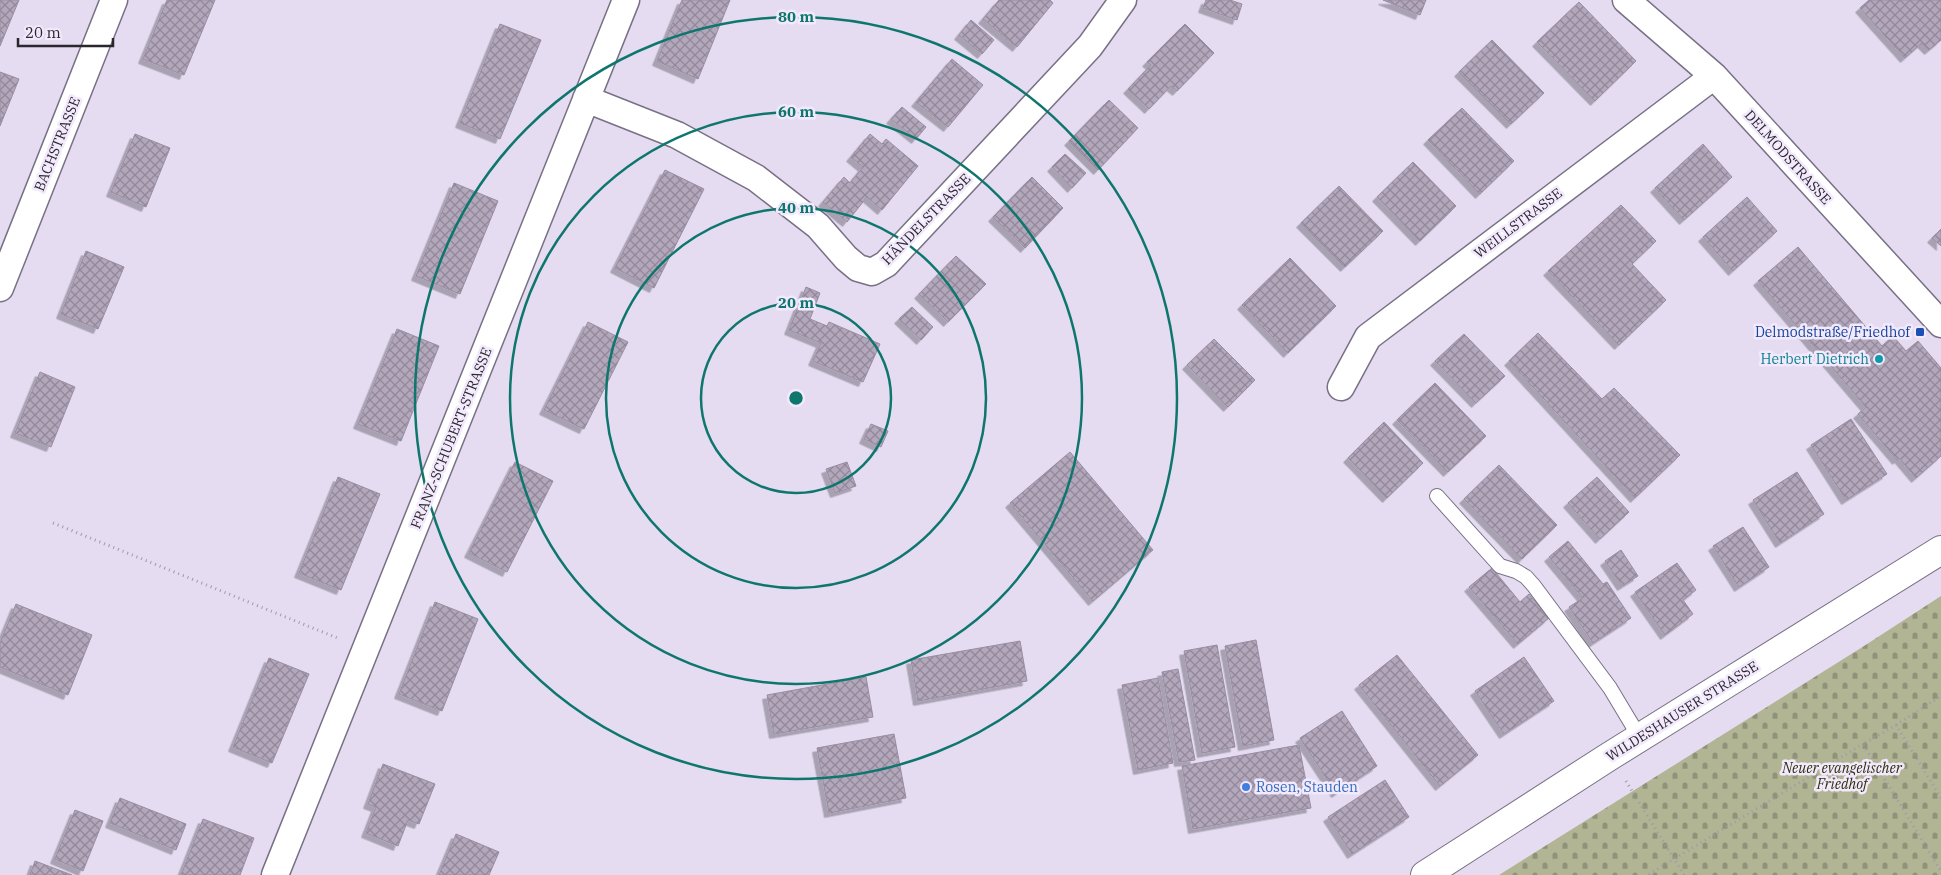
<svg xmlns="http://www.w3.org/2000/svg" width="1941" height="875" font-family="'IBM Plex Serif',serif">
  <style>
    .cemetery { fill: url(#cemetery-stones) }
    .building { fill: url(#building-cross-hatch); stroke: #988da1; filter: url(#shadow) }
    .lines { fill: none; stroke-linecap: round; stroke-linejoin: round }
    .service-casing { stroke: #787084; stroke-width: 16 }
    .minor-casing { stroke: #787084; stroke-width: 29 }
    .secondary-casing { stroke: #787084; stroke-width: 30 }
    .path { stroke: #a099aa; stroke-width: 3; stroke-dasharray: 1 4; stroke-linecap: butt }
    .service { stroke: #fff; stroke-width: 14 }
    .minor { stroke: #fff; stroke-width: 26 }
    .secondary { stroke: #fff; stroke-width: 28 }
    .ring { fill: none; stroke: #0f766e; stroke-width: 2.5 }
    .transit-dot { fill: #1a4fb4; stroke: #f2eafc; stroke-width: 2 }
    .culture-dot { fill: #0f9aa8; stroke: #f2eafc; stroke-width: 2 }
    .shop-dot { fill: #3f7fe0; stroke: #f2eafc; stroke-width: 2 }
    .labels { text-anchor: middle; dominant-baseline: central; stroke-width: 5; stroke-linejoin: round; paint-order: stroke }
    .street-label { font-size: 14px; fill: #2a262e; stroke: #f2eafc }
    .transit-label { font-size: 14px; fill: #164399; stroke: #f2eafc; text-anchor: end }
    .culture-label { font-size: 14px; fill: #0d838f; stroke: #f2eafc; text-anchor: end }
    .park-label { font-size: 14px; font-style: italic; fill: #2f310d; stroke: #f2eafc }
    .shop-label { font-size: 14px; fill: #366cbe; stroke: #f2eafc; text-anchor: start }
    .centre { fill: #0f766e; stroke: #f2eafc; stroke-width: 2.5 }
    .ring-label { font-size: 15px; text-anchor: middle; font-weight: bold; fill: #0f766e; stroke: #f2eafc; stroke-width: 5; stroke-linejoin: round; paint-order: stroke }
  </style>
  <defs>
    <pattern id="cemetery-stones" width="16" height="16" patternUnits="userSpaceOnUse" patternTransform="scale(1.25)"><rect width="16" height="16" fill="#b1b594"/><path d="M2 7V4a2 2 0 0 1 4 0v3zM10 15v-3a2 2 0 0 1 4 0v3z" fill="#909379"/></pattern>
    <pattern id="building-cross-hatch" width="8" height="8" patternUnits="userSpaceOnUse" patternTransform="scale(1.25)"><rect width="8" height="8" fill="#b3a7bc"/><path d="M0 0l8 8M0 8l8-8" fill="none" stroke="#928899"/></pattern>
    <filter id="shadow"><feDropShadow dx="-4.5" dy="4.5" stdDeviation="0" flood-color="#0004"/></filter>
  </defs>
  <rect width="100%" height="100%" fill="#e5dcf2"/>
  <path class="cemetery" d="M 1941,596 L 1941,875 L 1499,875 L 1864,646 Z"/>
  <path class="building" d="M 0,0 L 19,0 L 0,46 Z
    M 167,0 L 215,0 L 184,75 L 143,59 Z
    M 682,0 L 730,0 L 698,79 L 657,61 Z
    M 999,0 L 1050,0 L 1053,3 L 1017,47 L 983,19 Z
    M 1206,0 L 1230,0 L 1242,4 L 1237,20 L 1203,8 Z
    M 1383,0 L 1426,0 L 1420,15 Z
    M 1869,0 L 1941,0 L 1941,40 L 1929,50 L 1922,43 L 1905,58 L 1860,8 Z
    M 1579,2 L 1636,61 L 1595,101 L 1537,42 Z
    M 971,20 L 994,40 L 982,54 L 959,35 Z
    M 500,24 L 541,40 L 500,139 L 460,123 Z
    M 1185,24 L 1214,53 L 1177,91 L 1171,86 L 1149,109 L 1128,89 L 1151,65 L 1147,62 Z
    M 1492,40 L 1544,93 L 1511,124 L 1459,72 Z
    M 952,59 L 983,85 L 948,127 L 916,102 Z
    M 0,72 L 19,79 L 0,126 Z
    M 1109,100 L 1138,128 L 1098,170 L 1069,141 Z
    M 902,107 L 926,127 L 916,139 L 891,119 Z
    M 1462,108 L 1514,161 L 1480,194 L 1428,140 Z
    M 135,134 L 170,148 L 146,207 L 111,192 Z
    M 870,134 L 882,144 L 886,139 L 918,166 L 882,210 L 867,197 L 847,222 L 823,202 L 844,177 L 850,183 L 863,167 L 851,157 Z
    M 1703,144 L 1732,177 L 1684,220 L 1655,188 Z
    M 1065,154 L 1086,173 L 1072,188 L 1052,167 Z
    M 1413,162 L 1456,206 L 1420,241 L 1377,197 Z
    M 665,170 L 704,189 L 654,288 L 615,268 Z
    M 1032,177 L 1063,208 L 1025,248 L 993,217 Z
    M 454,183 L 498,201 L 460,294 L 416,276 Z
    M 1339,186 L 1383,231 L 1345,267 L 1301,223 Z
    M 1747,197 L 1777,231 L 1733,271 L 1703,237 Z
    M 1621,205 L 1656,241 L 1632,264 L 1666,300 L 1619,345 L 1548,271 Z
    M 1941,229 L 1941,246 L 1932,238 Z
    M 1798,247 L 1882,346 L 1893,336 L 1906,351 L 1918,341 L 1941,368 L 1941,456 L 1916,478 L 1899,458 L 1897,460 L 1858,414 L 1866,407 L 1758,281 Z
    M 86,251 L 124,267 L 98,329 L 61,314 Z
    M 956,256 L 986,284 L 948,322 L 919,294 Z
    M 1290,258 L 1336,306 L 1288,353 L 1242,305 Z
    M 806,287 L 820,293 L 810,319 L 827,326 L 829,322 L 880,344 L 863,382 L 813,361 L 821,343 L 789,330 Z
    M 912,307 L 933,327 L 921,340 L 899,319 Z
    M 588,322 L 628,342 L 584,429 L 544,410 Z
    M 397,329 L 439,346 L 401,441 L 358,424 Z
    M 1538,333 L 1602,399 L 1614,388 L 1680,455 L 1635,498 L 1509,361 Z
    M 1464,334 L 1505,376 L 1476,403 L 1435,361 Z
    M 1214,339 L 1255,380 L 1228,407 L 1187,365 Z
    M 40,372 L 75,387 L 51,447 L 15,433 Z
    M 1435,383 L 1486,436 L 1448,472 L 1397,420 Z
    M 1851,419 L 1887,474 L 1846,500 L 1811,445 Z
    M 1384,422 L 1423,463 L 1387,498 L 1348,458 Z
    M 871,424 L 888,431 L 881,447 L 864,439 Z
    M 1070,452 L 1153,550 L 1093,601 L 1010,503 Z
    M 515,462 L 553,481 L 507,572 L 469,553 Z
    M 847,462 L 856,486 L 835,493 L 826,469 Z
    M 1499,465 L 1557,525 L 1522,559 L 1464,499 Z
    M 1797,472 L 1824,514 L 1780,543 L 1753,500 Z
    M 338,477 L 380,494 L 341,590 L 299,573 Z
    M 1597,477 L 1629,512 L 1600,539 L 1568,503 Z
    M 1743,527 L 1769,567 L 1739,587 L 1713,546 Z
    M 1568,541 L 1603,584 L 1607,582 L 1631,618 L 1593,643 L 1569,607 L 1583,598 L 1549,557 Z
    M 1621,550 L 1638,576 L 1622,586 L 1605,561 Z
    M 1677,563 L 1696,590 L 1683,600 L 1693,614 L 1665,635 L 1635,592 Z
    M 1492,568 L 1520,602 L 1529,594 L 1549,618 L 1518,644 L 1469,587 Z
    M 435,602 L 478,619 L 442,711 L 399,694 Z
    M 16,604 L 92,635 L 68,695 L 0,667 L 0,643 Z
    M 1256,640 L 1274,740 L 1243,746 L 1225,646 Z
    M 1020,641 L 1027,681 L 918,701 L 911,660 Z
    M 1217,645 L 1235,747 L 1202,753 L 1184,651 Z
    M 1397,655 L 1478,755 L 1440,786 L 1359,685 Z
    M 1524,657 L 1554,701 L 1504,734 L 1475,691 Z
    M 269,658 L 309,674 L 272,763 L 233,747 Z
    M 1178,669 L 1195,760 L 1179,762 L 1162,672 Z
    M 866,677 L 873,717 L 774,734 L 767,695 Z
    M 1158,678 L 1173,763 L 1138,770 L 1122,685 Z
    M 1342,711 L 1377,766 L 1336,793 L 1300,738 Z
    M 894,734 L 906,798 L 829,813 L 817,748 Z
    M 1299,745 L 1311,808 L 1193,829 L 1182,766 Z
    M 383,764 L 435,784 L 419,824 L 408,820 L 398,846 L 366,833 L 376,807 L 368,804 Z
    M 1385,780 L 1409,817 L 1352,854 L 1328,817 Z
    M 120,798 L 186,824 L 176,850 L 110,823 Z
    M 75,810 L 103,821 L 83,871 L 55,859 Z
    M 203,819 L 254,838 L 240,875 L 181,875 Z
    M 456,834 L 499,852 L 489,875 L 439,875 Z
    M 35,861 L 72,875 L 30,875 Z"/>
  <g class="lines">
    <g class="service-casing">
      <path id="service" d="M 1437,496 L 1500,566 L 1516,571 L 1526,577 L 1534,586 L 1610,688 L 1640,738"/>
    </g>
    <g class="minor-casing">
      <path id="minor" d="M 1626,0 L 1714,76 L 1941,324
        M 586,99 L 677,135 L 756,178 L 818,226 L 846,258 L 858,268 L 872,272 L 886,264 L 1090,46 L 1123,0
        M 0,288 L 114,0
        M 1341,387 L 1368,337 L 1714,76
        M 275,875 L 626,0"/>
    </g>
    <g class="secondary-casing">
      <path id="secondary" d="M 1425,875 L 1610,756 L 1941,550"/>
    </g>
    <path class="path" d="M 53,523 L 340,639
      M 1896,725 L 1941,696
      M 1626,781 L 1674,859 L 1648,875
      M 1941,798 L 1896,725 L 1863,744 L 1941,871
      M 1684,875 L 1674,859 L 1863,744"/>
    <use href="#service" class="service"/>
    <use href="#minor" class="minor"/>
    <use href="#secondary" class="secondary"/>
  </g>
  <g class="ring">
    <circle cx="796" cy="398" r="95"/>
    <circle cx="796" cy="398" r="190"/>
    <circle cx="796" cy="398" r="286"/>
    <circle cx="796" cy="398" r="381"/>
  </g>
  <rect class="transit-dot" x="1915" y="327" width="10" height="10" rx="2.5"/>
  <circle class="culture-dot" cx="1879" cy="359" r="5"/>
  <circle class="shop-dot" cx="1246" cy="787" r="5"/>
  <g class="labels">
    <g class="street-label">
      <text transform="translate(57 144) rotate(-68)">BACHSTRASSE</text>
      <text transform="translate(1788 157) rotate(48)">DELMODSTRASSE</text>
      <text transform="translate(926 219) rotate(-46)">HÄNDELSTRASSE</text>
      <text transform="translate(1518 223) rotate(-37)">WEILLSTRASSE</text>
      <text transform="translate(451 438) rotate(-68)">FRANZ-SCHUBERT-STRASSE</text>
      <text transform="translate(1682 711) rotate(-32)">WILDESHAUSER STRASSE</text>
    </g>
    <g class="transit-label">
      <text x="1910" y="332">Delmodstraße/Friedhof</text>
    </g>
    <g class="culture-label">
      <text x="1869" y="359">Herbert Dietrich</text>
    </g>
    <g class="park-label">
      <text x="1842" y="768">Neuer evangelischer<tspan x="1842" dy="16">Friedhof</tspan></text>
    </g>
    <g class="shop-label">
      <text x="1256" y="787">Rosen, Stauden</text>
    </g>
  </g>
  <circle cx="796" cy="398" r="8" class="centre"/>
  <g class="ring-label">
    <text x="796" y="22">80 m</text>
    <text x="796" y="117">60 m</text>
    <text x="796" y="213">40 m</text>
    <text x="796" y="308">20 m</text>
  </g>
  <path d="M18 38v8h95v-8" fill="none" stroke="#2a262e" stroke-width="2.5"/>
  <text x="25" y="38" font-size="15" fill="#2a262e" stroke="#f2eafc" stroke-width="4" paint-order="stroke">20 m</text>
</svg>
